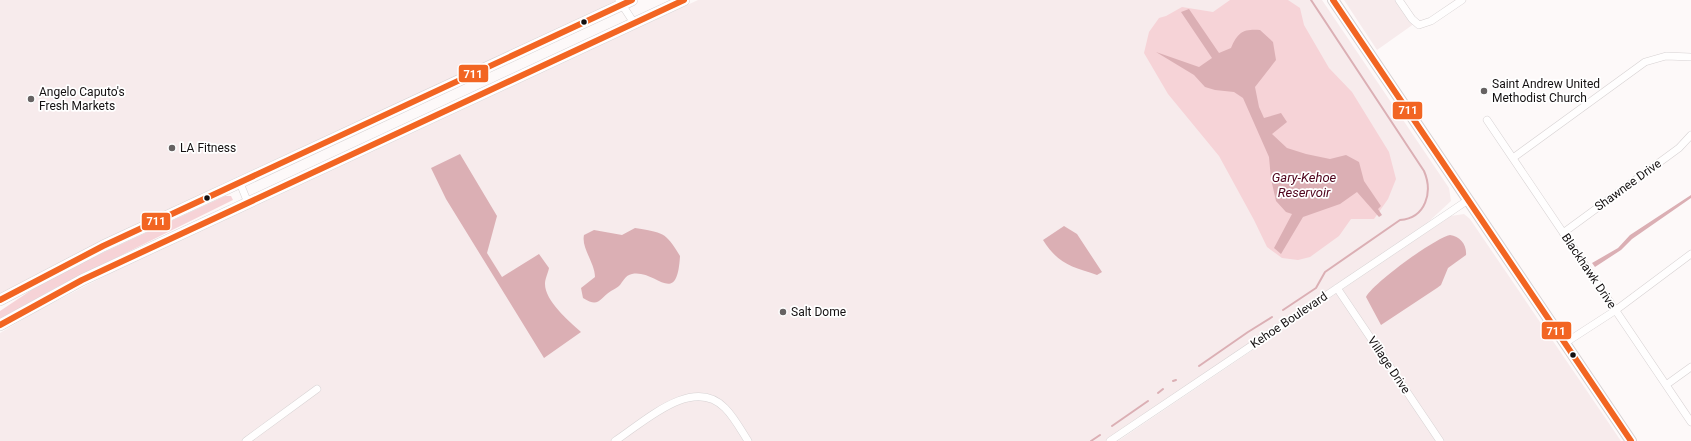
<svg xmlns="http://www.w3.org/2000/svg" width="1691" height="441" font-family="Roboto,sans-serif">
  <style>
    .built { fill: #f7ebec }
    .green { fill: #f6d3d7 }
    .water { fill: #dbafb4 }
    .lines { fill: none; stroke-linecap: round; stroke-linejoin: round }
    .stream { stroke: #dbafb4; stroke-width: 2 }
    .street-casing { stroke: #d7d2d3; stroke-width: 8 }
    .secondary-casing { stroke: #d7d2d3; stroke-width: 12 }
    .primary-casing { stroke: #d7d2d3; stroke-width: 12 }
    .street { stroke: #fffefe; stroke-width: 7 }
    .secondary { stroke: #fffefe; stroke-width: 10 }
    .primary { stroke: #fffefe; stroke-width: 11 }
    .bus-1-casing { stroke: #fff; stroke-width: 9 }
    .bus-1 { stroke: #f26522; stroke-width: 6 }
    .bus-dot { fill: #141011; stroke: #fff; stroke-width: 1.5 }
    .poi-dot { fill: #666262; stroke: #fff; stroke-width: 1.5 }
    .labels { text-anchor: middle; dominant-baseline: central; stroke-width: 3.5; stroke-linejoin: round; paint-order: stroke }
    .poi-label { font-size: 12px; fill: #141011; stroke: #fff; text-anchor: start }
    .street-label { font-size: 12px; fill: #141011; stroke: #fff }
    .water-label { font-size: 13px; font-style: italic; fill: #50051d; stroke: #fff }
    .line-badge { stroke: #fff; stroke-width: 1.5 }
    .badge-label { font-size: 11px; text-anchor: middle; font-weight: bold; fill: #fff }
  </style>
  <rect width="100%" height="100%" fill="#fdf9f9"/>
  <path class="built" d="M 0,0 L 623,0 L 224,183 L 58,264 L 0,295 Z
    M 698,0 L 1322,0 L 1449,188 L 1451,201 L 1425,225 L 1105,441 L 0,441 L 0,333 L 37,311 L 169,243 L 202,230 Z
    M 1344,0 L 1403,0 L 1418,21 L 1377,50 Z
    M 1464,214 L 1470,219 L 1621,441 L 1118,441 L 1451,216 Z"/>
  <path class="green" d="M 1230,0 L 1288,0 L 1300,8 L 1304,25 L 1329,68 L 1352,92 L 1389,152 L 1396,179 L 1388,199 L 1374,219 L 1351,219 L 1339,236 L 1310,257 L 1298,260 L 1282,258 L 1267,247 L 1254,220 L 1219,156 L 1168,94 L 1144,53 L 1149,32 L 1159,18 L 1166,16 L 1182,7 L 1213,12 Z
    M 225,196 L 231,196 L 233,200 L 57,287 L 0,319 L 0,311 L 33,289 L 85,261 Z"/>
  <path class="water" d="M 1189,9 L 1219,53 L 1231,48 C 1238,32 1243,29 1260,30 L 1273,42 L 1276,60 L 1255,87 L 1259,107 L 1264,118 L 1281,113 L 1287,122 L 1272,134 L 1287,148 L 1306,154 L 1330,159 L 1346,155 L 1359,162 L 1364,181 L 1381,206 L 1378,209 L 1382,215 L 1379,217 L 1357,192 L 1340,204 L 1303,217 L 1281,254 L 1274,248 L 1292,214 L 1286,212 L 1276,201 L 1271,179 L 1269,157 L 1243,98 L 1234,92 L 1215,90 L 1205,87 L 1194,75 L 1156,52 L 1199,67 L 1212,58 L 1181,12 Z
    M 460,154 L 497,216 L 487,253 L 502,277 L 539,254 L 549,268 C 548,273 545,279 545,284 C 545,301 569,321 581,332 L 544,358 L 446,199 L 431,168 Z
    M 1691,195 L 1691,198 L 1632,239 L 1621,250 L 1595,267 L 1592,263 L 1618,248 L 1630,235 Z
    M 1064,226 L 1077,234 L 1102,272 L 1097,275 C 1071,266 1059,265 1043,240 Z
    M 635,228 C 663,233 665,231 680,256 C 677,309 656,269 632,274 C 625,275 623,282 619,286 C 617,288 614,289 611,291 C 599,299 599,308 583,298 L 581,288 L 595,277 C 595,263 581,248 584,235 L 594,230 L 622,235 Z
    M 1450,235 C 1460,236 1467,245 1466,255 L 1448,268 L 1441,285 L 1437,288 L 1381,325 L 1366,297 C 1373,283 1435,238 1450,235 Z"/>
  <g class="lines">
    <path class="stream" d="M 1283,310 L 1316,288 L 1325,272 L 1400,220 C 1426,218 1433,192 1424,171 L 1311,0
      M 1199,366 L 1248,332 L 1272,317
      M 1173,381 L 1176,380
      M 1158,393 L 1163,389
      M 1112,426 L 1148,401
      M 1091,441 L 1100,435"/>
    <g class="street-casing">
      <path id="street" d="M 619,0 L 634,23
        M 1399,0 L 1412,19 L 1419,25 L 1431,21 L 1462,0
        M 1487,120 L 1691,422
        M 1513,158 L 1645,62 L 1666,56 L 1691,57
        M 240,183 L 248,203
        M 1563,233 L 1679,148 L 1691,135
        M 1337,288 L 1440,441
        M 1565,343 L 1616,310 L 1691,254
        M 1666,385 L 1691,367
        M 246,441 L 317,389
        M 615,441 C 644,422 693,375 725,408 C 734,417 741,430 748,441
        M 1110,441 L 1468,200"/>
    </g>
    <g class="secondary-casing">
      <path id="secondary" d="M 1333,0 L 1631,441"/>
    </g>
    <g class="primary-casing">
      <path id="primary" d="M 0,300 L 103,246 L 632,0
        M 0,325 L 82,280 L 684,0"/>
    </g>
    <use href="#street" class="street"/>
    <use href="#secondary" class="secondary"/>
    <use href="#primary" class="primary"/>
    <g class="bus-1-casing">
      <path id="bus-1" d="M 1333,0 L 1631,441
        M 0,300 L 103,246 L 632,0
        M 0,325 L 82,280 L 684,0"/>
    </g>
    <use href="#bus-1" class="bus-1"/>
  </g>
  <g class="bus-dot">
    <circle cx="584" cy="22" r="3.5"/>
    <circle cx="207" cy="198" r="3.5"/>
    <circle cx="1573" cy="355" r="3.5"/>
  </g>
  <g class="poi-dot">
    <circle cx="1484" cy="91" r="4"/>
    <circle cx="31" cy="99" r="4"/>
    <circle cx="172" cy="148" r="4"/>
    <circle cx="783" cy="312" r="4"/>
  </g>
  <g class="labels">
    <g class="poi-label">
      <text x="1492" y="84">Saint Andrew United<tspan x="1492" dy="14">Methodist Church</tspan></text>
      <text x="39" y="92">Angelo Caputo's<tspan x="39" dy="14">Fresh Markets</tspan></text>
      <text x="180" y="148">LA Fitness</text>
      <text x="791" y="312">Salt Dome</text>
    </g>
    <g class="street-label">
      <text transform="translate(1628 185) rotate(-36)">Shawnee Drive</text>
      <text transform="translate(1589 271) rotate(56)">Blackhawk Drive</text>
      <text transform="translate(1289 320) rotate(-34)">Kehoe Boulevard</text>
      <text transform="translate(1389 365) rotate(56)">Village Drive</text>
    </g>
    <g class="water-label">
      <text x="1304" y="177">Gary-Kehoe<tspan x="1304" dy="15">Reservoir</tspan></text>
    </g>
  </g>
  <g class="line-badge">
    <rect x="458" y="64" width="31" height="19" rx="4" fill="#f26522"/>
    <rect x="1392" y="101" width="31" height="19" rx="4" fill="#f26522"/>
    <rect x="141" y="212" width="30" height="19" rx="4" fill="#f26522"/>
    <rect x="1541" y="321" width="31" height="19" rx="4" fill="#f26522"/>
  </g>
  <g class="badge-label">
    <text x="473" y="78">711</text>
    <text x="1408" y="114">711</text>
    <text x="156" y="225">711</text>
    <text x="1556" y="335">711</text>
  </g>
</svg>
